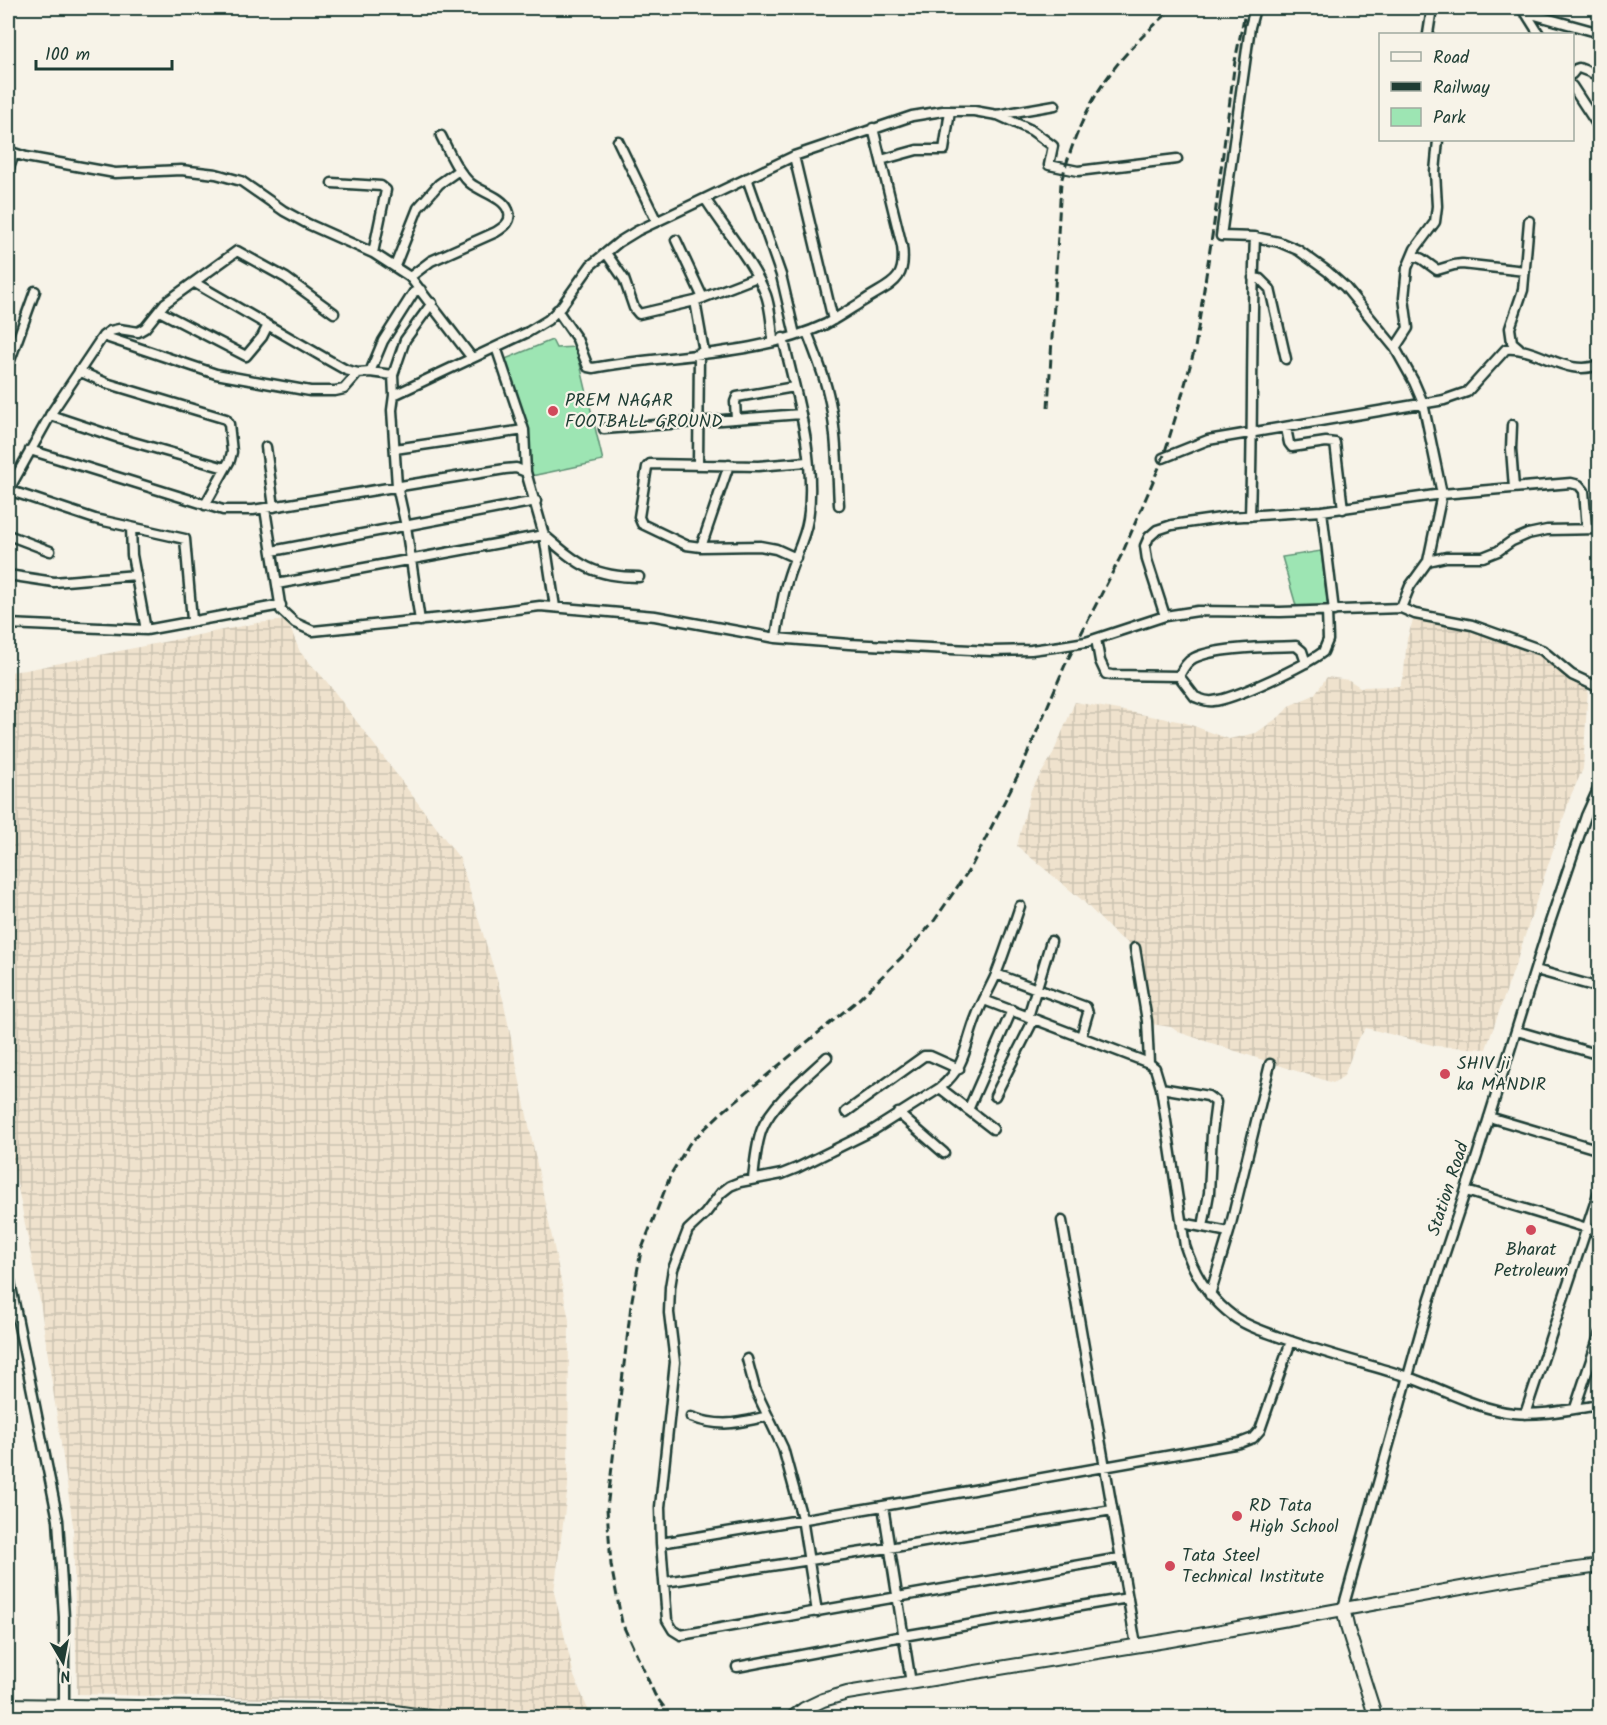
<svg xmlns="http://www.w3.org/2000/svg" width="1607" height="1725" font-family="Kalam,sans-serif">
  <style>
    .industrial { fill: url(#industrial-grid) }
    .green { fill: #9de5b3; stroke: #5e9174; stroke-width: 1.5 }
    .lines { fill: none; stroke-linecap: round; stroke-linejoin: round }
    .street-casing { stroke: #1f3d34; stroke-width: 13 }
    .secondary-casing { stroke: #1f3d34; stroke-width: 16 }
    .street { stroke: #f7f3e8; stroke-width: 8 }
    .secondary { stroke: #f7f3e8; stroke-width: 12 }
    .rail { stroke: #1f3d34; stroke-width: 3; stroke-dasharray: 9 4.5; stroke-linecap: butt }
    .street-bridge-casing { stroke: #1f3d34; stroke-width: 13; stroke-linecap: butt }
    .street-bridge { stroke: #f7f3e8; stroke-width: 8 }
    .poi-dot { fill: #d1495b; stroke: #f7f3e8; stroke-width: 2 }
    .labels { text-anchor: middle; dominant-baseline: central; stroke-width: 4.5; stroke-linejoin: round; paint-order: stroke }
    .poi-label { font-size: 18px; fill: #1f3d34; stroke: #f7f3e8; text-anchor: start }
    .street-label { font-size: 18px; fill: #1f3d34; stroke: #f7f3e8 }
  </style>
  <defs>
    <pattern id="industrial-grid" width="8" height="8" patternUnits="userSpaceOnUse" patternTransform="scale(1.5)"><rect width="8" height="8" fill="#efe2cd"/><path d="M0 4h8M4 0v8" fill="none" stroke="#ccc3b1"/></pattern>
  </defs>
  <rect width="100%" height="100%" fill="#f7f3e8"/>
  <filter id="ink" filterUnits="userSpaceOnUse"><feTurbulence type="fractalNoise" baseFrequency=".0167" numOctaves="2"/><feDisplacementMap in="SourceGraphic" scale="12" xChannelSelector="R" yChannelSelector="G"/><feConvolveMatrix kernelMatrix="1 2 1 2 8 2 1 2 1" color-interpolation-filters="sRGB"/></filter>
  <g filter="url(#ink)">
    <path class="industrial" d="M 1415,614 L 1521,642 L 1586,682 L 1588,688 L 1583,769 L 1571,795 L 1517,960 L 1486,1049 L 1436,1046 L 1366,1028 L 1357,1041 L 1344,1076 L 1333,1083 L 1178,1032 L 1171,1027 L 1145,1023 L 1133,946 L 1116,935 L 1082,900 L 1017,846 L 1031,790 L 1052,756 L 1075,702 L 1183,722 L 1229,739 L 1256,733 L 1279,717 L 1291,705 L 1314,695 L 1327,677 L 1349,680 L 1360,687 L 1400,686 L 1404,672 L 1407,639 Z
      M 287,620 L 300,652 L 327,682 L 460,859 L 503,999 L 569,1320 L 568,1486 L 554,1592 L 574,1676 L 591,1717 L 503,1717 L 497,1715 L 339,1701 L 77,1694 L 73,1525 L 40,1302 L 8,1136 L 8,672 L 26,670 L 257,623 Z"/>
    <path class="green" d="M 552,340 L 556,348 L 576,347 L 603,461 L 531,476 L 503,360 Z
      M 1321,551 L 1328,607 L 1297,609 L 1282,557 Z"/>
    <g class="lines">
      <g class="street-casing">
        <path id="street" d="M 1255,8 L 1250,27 L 1221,236 L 1255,237 L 1279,242 L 1298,250 L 1327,271 L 1345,287 L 1395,348 L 1414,382 L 1423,403 L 1442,494 L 1428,561
          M 1524,10 L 1539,34
          M 1524,12 L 1600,33
          M 1428,34 L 1432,8
          M 1572,74 L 1576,69 L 1579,68 L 1600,76
          M 1572,86 L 1600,129
          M 998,115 L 1031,130 L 1053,146 L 1049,165 L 1078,171 L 1177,159
          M 618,141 L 657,222
          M 8,151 L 26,157 L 115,173 L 181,170 L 216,174 L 241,181 L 284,211 L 308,224 L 373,253 L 410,277 L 472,358
          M 794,156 L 833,320
          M 881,160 L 917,150 L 944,150 L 950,111
          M 8,171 L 14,154
          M 747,178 L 781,275 L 795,335
          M 332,183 L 381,186 L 386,190 L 373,253
          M 706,200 C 724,228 754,264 766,295 C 771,310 772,326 773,341
          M 676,240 L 703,298
          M 606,253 L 624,279 L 634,308 L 639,314 L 695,301 L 757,277
          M 1413,255 L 1422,259 L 1437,270 L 1454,265 L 1462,264 L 1525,271
          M 395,266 L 418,208 L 439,184 L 459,170
          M 410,277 L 431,261 L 496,232 C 504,227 513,221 508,210 C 503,197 481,192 470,183 C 457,171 449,152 441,136
          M 1253,278 L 1260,279 L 1270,289 L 1286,359
          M 195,283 L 323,357 L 346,370 L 358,373
          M 695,301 L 704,352
          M 557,310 L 577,339 L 588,367 L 593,368 C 668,354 756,357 826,324 C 839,317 852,308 865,300 C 891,283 907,282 902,246 L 873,128
          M 159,311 L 246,356 L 262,337 L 268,325
          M 807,332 C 815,352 823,372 828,393 C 837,429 837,468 839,505
          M 103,336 L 216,374 L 310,391 L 335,391 L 344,389 L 358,373 L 370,372 L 393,375
          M 496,347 L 524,430 L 526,472
          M 1395,348 L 1408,328 L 1404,298 L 1407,268 L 1415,249 L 1435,222 L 1437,206 L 1435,172 L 1438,140
          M 1519,348 L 1512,342 L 1510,328 L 1523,290 L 1529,221
          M 8,366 L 35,291
          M 79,371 L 106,383 L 226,419 L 229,424 L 232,452 L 230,460 L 205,505
          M 370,372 L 383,341 L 414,292 L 421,290
          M 394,395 L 528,332 L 548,320 L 561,307 L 591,265 L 619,242 L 637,231 L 794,156 L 912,116 L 943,111 L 974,111 L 997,115 L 1055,105
          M 50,415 L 119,438 L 225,468
          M 736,419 L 735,402 L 737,397 L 794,387
          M 1512,425 L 1511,449 L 1514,488
          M 1286,428 L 1289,443 L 1292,447 L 1326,442 L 1335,443 L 1343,509
          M 604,429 L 801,414
          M 266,447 L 274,507
          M 395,449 L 524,430
          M 30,450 L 223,510 L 253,510 L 505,469 L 516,468 L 526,472 L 544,535 L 555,607
          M 1163,458 L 1208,440 L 1444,400 L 1467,392 L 1506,349 C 1538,346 1568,379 1600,364
          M 698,465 L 699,353
          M 8,490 L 95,519 L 185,539 L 192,620
          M 8,491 L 52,412 L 103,336 L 110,331 L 119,329 L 138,332 L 145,328 L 165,303 L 237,251 L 286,278 L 334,313
          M 265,509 L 281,610 L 295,623 L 313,631 L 462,616 L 540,606 L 655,616 L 776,638 L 849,644 L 991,651 L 1031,650 L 1061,646
          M 1322,511 L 1334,611
          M 1250,516 C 1253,423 1251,330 1255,237
          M 131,527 L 132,555 L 146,630
          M 8,535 L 50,551
          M 701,547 L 729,465
          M 272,551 L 536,501
          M 796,558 L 776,549 L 760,546 L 701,547 L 686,545 L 642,524 L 639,517 L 647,467 L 650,464 L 758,466 L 807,462
          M 8,575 L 54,582 L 136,575
          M 277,584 L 544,535 C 578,564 592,577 639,577
          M 1401,608 L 1410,586 L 1428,561 L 1446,557 L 1483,557 L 1498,551 L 1512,541 L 1528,534 L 1547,530 L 1600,529
          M 1165,616 L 1147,560 L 1145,546 L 1149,537 L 1157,530 L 1172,525 L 1228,517 L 1322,511 L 1442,494 L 1571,483 L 1579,485 L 1584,491 L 1587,528
          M 420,621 L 406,526 L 397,486 L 392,410 L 394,395 L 393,375 L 405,340 L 432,303
          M 8,624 L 146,630 L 281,605
          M 776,638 C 779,617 782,596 789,575 C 795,556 805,539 808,519 C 817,461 796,394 783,338
          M 1096,639 L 1100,661 L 1106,674 L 1112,675 L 1179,676 L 1195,697 C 1201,699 1206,702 1213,701 C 1235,699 1304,666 1323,652 L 1328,640 L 1327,611
          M 1086,642 L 1165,616 L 1198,611 L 1280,612 L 1401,608 L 1415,614 L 1472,625 L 1542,650 L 1572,675 L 1600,688
          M 1179,676 C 1183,669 1186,662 1194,658 C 1215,647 1271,647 1296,646 L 1302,651 L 1306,663
          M 1020,906 C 1012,930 1004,954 995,977 C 989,990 982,1002 977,1015 C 964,1046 968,1064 940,1088 L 872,1131 L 797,1168 L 782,1174 L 740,1182 L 730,1186 L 721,1193 L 705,1214 L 688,1230 L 673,1269 L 670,1287 L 669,1313 L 675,1362 L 660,1507 L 661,1543 L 667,1620 L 673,1630 L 681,1635 L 1120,1558
          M 1135,948 L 1147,1021 L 1149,1063
          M 1536,970 L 1600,988
          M 996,974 L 1086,1007 L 1088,1013 L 1081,1037
          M 984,1000 L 1149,1063 L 1155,1068 L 1161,1088 L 1185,1246 C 1194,1274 1209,1298 1233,1316 C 1246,1326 1263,1331 1279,1337 C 1320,1352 1363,1363 1405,1376 C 1441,1388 1476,1409 1513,1413 C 1541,1416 1572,1409 1600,1405
          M 1028,1017 L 1051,941
          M 1517,1031 L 1600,1055
          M 940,1088 L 993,1129
          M 1161,1088 L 1208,1096 L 1216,1102 L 1212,1133 L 1209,1193 L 1203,1227
          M 995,1096 L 1034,1019
          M 968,1110 L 1012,1010
          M 846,1112 L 924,1056 L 930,1056 L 959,1069
          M 898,1113 L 944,1153
          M 1489,1117 L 1600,1150
          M 753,1179 C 755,1163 756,1144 762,1129 C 773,1102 806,1077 827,1057
          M 1466,1191 L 1600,1232
          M 1062,1221 L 1136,1645
          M 1182,1223 L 1229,1232
          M 8,1272 L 58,1520 L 64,1617 L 64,1708
          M 1210,1295 L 1229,1232 L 1270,1064
          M 747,1359 L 755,1389 L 783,1448 L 802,1518 L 817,1612
          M 1575,1408 L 1600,1333
          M 1525,1414 L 1600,1188
          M 691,1417 C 721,1428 739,1423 768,1416
          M 883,1506 L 911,1683
          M 661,1543 L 883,1506 L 1240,1443 L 1253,1438 L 1260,1430 L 1291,1341
          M 665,1582 L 889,1548 L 1112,1510
          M 1343,1608 L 1430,1298 L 1477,1156 L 1548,928 L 1586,816 L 1600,785
          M 737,1667 L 903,1636 L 1128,1598"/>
      </g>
      <g class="secondary-casing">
        <path id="secondary" d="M 1343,1608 L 1348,1630 L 1376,1718
          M 8,1705 L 388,1711 L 436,1718
          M 792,1718 L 804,1709 L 823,1700 L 847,1693 L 1171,1640 L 1539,1574 L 1600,1566"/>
      </g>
      <use href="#street" class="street"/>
      <use href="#secondary" class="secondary"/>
      <path class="rail" d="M 1048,408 L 1061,182 C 1083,103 1111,61 1174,8
        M 672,1718 L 655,1695 L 622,1623 L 611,1565 L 607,1509 L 631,1305 L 641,1251 L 671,1174 L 689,1144 L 720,1114 L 858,1000 L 907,952 L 934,921 L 971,867 L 1021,769 L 1065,665 L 1122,554 L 1163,458 L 1179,406 L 1195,348 L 1214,223 L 1235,61 L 1246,8"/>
      <g class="street-bridge-casing">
        <path id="street-bridge" d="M 1061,646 L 1086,642"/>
      </g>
      <use href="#street-bridge" class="street-bridge"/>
    </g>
  </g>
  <g class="poi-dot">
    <circle cx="553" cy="411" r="6"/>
    <circle cx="1445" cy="1074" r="6"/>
    <circle cx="1531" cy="1230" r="6"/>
    <circle cx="1237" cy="1516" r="6"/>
    <circle cx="1170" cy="1566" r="6"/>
  </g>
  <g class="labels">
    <g class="poi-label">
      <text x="565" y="401">PREM NAGAR<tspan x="565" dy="21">FOOTBALL GROUND</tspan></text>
      <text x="1457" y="1064">SHIV ji<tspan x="1457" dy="21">ka MANDIR</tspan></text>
      <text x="1531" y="1250" text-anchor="middle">Bharat<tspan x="1531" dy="21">Petroleum</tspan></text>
      <text x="1249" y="1506">RD Tata<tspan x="1249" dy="21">High School</tspan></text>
      <text x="1182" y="1556">Tata Steel<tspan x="1182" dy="21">Technical Institute</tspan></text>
    </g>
    <g class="street-label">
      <text transform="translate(1449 1189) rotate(-72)">Station Road</text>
    </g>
  </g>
  <rect width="1607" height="1725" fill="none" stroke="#f7f3e8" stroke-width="30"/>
  <rect x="15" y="15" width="1577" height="1695" fill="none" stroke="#1f3d34" stroke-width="2" filter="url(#ink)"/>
  <rect x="1379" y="33" width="195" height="108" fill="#f7f3e8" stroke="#a1aaa0" stroke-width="1.5"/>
  <rect x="1391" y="52" width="30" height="9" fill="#f7f3e8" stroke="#a1aaa0" stroke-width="1.5"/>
  <text x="1433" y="63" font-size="18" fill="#1f3d34">Road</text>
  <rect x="1391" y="82" width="30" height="9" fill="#1f3d34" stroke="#a1aaa0" stroke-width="1.5"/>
  <text x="1433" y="93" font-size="18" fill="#1f3d34">Railway</text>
  <rect x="1391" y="108" width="30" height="18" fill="#9de5b3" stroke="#a1aaa0" stroke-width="1.5"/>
  <text x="1433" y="123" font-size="18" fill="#1f3d34">Park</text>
  <g transform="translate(63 1662) rotate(170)" stroke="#f7f3e8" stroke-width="4.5" paint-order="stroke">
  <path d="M0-4.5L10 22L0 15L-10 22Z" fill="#1f3d34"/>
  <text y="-9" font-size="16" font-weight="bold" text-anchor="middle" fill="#1f3d34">N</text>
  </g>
  <path d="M36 60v9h136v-9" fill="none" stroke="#1f3d34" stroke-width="3"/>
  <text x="45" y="60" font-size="18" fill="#1f3d34" stroke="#f7f3e8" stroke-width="4.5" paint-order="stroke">100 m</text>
</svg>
